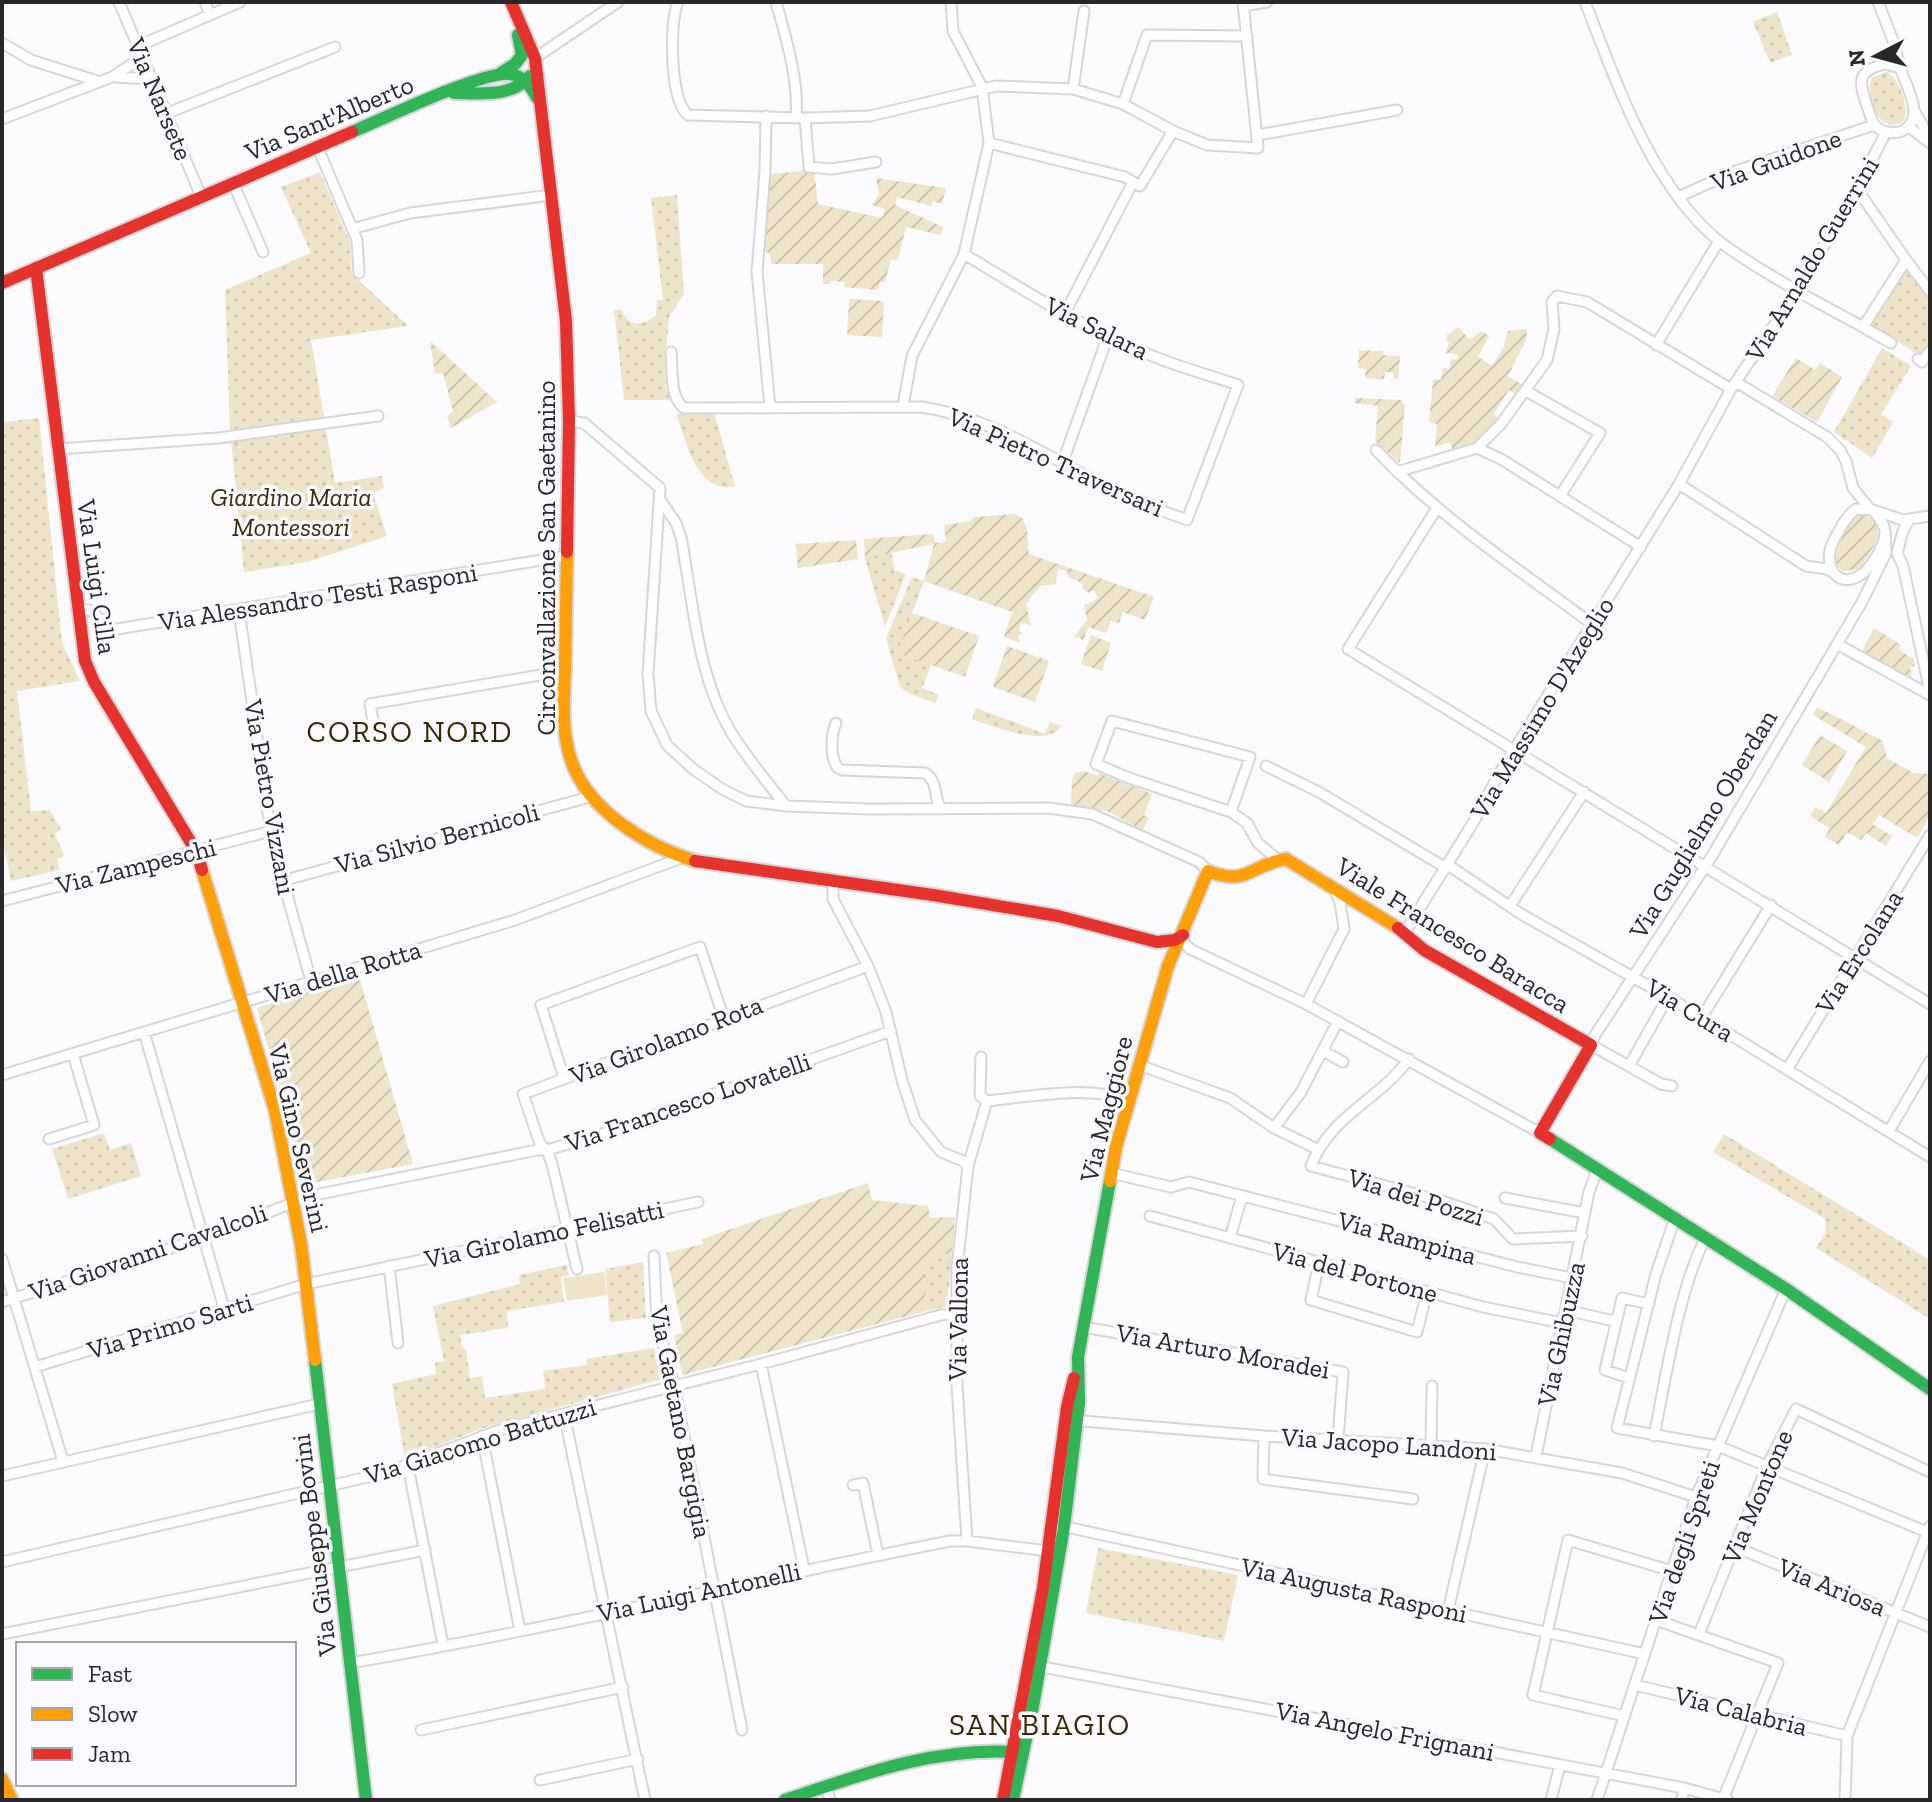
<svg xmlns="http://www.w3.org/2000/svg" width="1932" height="1802" font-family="'Zilla Slab',serif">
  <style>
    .grass { fill: url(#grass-dots) }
    .garden { fill: url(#garden-furrows) }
    .pitch { fill: #efe4c9 }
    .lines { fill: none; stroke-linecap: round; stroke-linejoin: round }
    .street-casing { stroke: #d6d5d8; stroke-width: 13 }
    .fast-casing { stroke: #d6d5d8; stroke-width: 16 }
    .slow-casing { stroke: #d6d5d8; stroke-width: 16 }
    .jam-casing { stroke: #d6d5d8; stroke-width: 16 }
    .street { stroke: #fefeff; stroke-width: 9 }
    .fast { stroke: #30b455; stroke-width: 12 }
    .slow { stroke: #ff9f0a; stroke-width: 12 }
    .jam { stroke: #e5322d; stroke-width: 12 }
    .labels { text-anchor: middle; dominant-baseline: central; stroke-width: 7; stroke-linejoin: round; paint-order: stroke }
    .street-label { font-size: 26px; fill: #28282b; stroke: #faf9fd }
    .park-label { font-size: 26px; font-style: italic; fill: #392d0a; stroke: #faf9fd }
    .quarter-label { font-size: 30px; letter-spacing: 2px; fill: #362800; stroke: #faf9fd }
  </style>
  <defs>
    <pattern id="grass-dots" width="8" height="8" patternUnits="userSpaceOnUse" patternTransform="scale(2)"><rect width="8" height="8" fill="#efe4c9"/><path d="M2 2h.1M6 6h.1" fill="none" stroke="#cdc4ad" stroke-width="1.8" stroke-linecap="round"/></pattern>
    <pattern id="garden-furrows" width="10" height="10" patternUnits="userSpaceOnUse" patternTransform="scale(2)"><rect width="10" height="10" fill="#efe4c9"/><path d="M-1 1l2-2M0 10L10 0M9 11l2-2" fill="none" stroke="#cdc4ad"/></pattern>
  </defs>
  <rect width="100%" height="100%" fill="#fbfafc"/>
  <path class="grass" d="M 1777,12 L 1792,55 L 1770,63 L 1753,22 Z
    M 1887,72 C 1900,79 1909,106 1904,120 C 1880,139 1863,95 1872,77 Z
    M 320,172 L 350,242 L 352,274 L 408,326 L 311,340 L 335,483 L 382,476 L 384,488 L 373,493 L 387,536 L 308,562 L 244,572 L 230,429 L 225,290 L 311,253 L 281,187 Z
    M 677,195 L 684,294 L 669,317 L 665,362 L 666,387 L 670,400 L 624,400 L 614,310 L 622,310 C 628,328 644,326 656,315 L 657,300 L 663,300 L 651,198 Z
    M 1906,270 L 1930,298 L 1930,343 L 1920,356 L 1869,324 Z
    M 1882,348 L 1911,366 L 1881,414 L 1893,422 L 1872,458 L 1834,432 Z
    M 714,412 L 735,487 C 695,492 688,444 676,414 Z
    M 39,418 L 62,643 L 80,681 L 17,691 L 31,811 L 50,810 L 61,829 L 55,834 L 64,856 L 57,859 L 60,870 L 11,881 L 2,836 L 2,420 L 5,422 Z
    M 891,552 L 895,570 L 906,574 L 885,627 L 865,558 Z
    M 912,577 L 924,581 L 897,653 L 931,665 L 922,688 L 939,695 L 936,703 L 910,694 L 900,687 L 886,638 Z
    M 976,708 L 1045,734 L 1050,722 L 1061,726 C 1050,749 991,726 972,719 Z
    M 104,1133 L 110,1150 L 131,1143 L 141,1176 L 68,1199 L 52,1149 Z
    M 1724,1134 L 1930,1260 L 1930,1319 L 1816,1248 L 1826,1232 L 1825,1219 L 1713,1152 Z
    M 952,1252 L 947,1306 L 927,1311 L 921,1262 Z
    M 643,1262 L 646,1318 L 610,1322 L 605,1269 Z
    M 567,1265 L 569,1275 L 561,1277 L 564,1302 L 507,1311 L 508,1328 L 460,1335 L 462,1349 L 466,1349 L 470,1378 L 482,1376 L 485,1398 L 545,1389 L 543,1371 L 587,1365 L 586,1359 L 654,1348 L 662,1379 L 480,1429 L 405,1459 L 392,1384 L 436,1374 L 435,1363 L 444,1361 L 433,1306 L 520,1284 L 519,1275 Z
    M 1098,1548 L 1238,1575 L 1224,1641 L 1086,1613 Z"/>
  <path class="garden" d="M 814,170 L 818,204 L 882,218 L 885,209 L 872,205 L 879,194 L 876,178 L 946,188 L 942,204 L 933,201 L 931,206 L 897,197 L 895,205 L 943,227 L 941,235 L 906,227 L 898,260 L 891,259 L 885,282 L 880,282 L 878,290 L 844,287 L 844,282 L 831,281 L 830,284 L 823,284 L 823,264 L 771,264 L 770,254 L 762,249 L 768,174 Z
    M 849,299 L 884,301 L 882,337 L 847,335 Z
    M 1458,327 L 1470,340 L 1481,331 L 1489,336 L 1478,357 L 1492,366 L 1503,348 L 1508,331 L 1527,329 L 1526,340 L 1508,376 L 1524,386 L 1517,395 L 1509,390 L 1494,414 L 1499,419 L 1478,441 L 1453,450 L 1450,442 L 1435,447 L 1437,424 L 1429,422 L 1433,379 L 1441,380 L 1443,368 L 1449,369 L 1451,359 L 1456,360 L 1459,355 L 1446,353 L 1449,342 L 1446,341 L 1447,335 Z
    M 430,341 L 497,402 L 451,428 L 447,416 L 453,411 L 443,373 L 435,374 Z
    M 1359,350 L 1383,351 L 1383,355 L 1400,356 L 1398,379 L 1394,379 L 1393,372 L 1385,372 L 1384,379 L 1365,378 L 1366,369 L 1358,368 Z
    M 1796,358 L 1815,370 L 1820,363 L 1842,377 L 1817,422 L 1772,396 Z
    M 1355,398 L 1402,400 L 1402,404 L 1405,404 L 1400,463 L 1375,441 L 1378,406 L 1355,403 Z
    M 1015,514 C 1031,520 1027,539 1029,554 L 1154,597 L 1145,620 L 1123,612 L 1119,623 L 1111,621 L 1106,633 L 1088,627 L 1083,641 L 1079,637 L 1073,638 L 1087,620 L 1084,604 L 1089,604 L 1098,598 L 1094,590 L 1089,593 L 1083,589 L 1082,583 L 1068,577 L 1067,571 L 1058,569 L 1056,584 L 1040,586 L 1026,604 L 1031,626 L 1024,623 L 1020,625 L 1019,630 L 1022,634 L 1018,636 L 1019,642 L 1004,637 L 1012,612 L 924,581 L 934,544 L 865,558 L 864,539 L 933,534 L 935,543 L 946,542 L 944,525 L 970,521 L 974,517 Z
    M 1859,514 L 1870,517 L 1877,524 L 1878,539 L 1860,569 L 1843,571 L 1835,564 L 1834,546 L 1854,516 Z
    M 856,540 L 858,559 L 798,568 L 796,544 Z
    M 912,613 L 979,636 L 965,677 L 897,653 Z
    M 1874,628 L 1901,645 L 1899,650 L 1914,659 L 1915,666 L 1910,667 L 1912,680 L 1861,653 Z
    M 1091,635 L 1111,643 L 1102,671 L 1081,664 Z
    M 1007,646 L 1049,661 L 1035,702 L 993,687 Z
    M 1817,707 L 1883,741 L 1887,758 L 1913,773 L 1930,774 L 1930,816 L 1917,838 L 1879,815 L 1873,824 L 1892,836 L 1886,846 L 1866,833 L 1861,840 L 1847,832 L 1839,845 L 1825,837 L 1830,828 L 1810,816 L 1815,807 L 1826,813 L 1866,747 L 1813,715 Z
    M 1820,735 L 1847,751 L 1829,782 L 1802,765 Z
    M 1084,771 L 1098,776 L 1099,773 L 1152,794 L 1144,815 L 1149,818 L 1143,830 L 1107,811 L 1071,806 L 1072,779 L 1075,773 Z
    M 359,976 L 413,1164 L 307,1184 L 257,1008 Z
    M 868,1183 L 872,1200 L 928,1206 L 930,1218 L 955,1217 L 952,1252 L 921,1263 L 927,1311 L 682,1375 L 674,1335 L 683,1333 L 666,1253 L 703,1244 L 702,1239 Z"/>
  <path class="pitch" d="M 604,1272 L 607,1295 L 567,1301 L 563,1278 Z"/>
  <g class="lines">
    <g class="street-casing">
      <path id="street" d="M 119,2 L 201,196
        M 205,2 L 210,15
        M 678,2 C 669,22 670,102 688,115 L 805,118 L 870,116 L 996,86 L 1073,89 L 1123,104 L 1173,131 L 1207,145 L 1258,148 L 1243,2
        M 776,2 C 786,38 799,80 796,117
        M 1585,2 C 1616,81 1651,186 1719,241 C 1743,260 1771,275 1797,291
        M 1878,2 L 1894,43 L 1900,68
        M 1243,6 L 1267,2
        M 2,43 L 31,60 L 97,81
        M 138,46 L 240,2
        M 535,58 L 618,2
        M 1885,64 L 1900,68 C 1906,86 1927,119 1902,131 C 1895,134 1884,133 1878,128 C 1871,124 1870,113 1867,106 C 1859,82 1856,71 1885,64 Z
        M 116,77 L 152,79
        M 1073,89 L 1084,11
        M 1123,104 L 1147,35 L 1247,36
        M 1915,112 L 1930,138
        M 165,114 L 335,47
        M 766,116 L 765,171 L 757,272 L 770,407
        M 805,118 L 809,167 L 832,169 L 876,162
        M 2,119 L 112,77 L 143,57
        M 1909,127 L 1930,143
        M 1258,135 L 1397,110
        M 989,143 L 1125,177 L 1133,182
        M 318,148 L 357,240 L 359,273
        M 233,183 L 263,252
        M 1857,189 L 1906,260
        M 1678,197 L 1736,171 L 1874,125
        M 352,229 L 410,213 L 552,195
        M 1804,295 L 1863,327
        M 1065,313 L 1133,182 L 1140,186 L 1173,131
        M 1891,343 L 1863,327 L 1906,260 L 1930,291
        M 1656,345 L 1719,241
        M 671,352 C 673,370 669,396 684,408 L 921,407 C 992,417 1055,461 1118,493 C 1140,504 1164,511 1187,520 L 1238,385 C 1209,375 1179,367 1150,355 C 1084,329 1024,290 964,254
        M 1918,359 L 1922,362 L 1930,351
        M 1734,384 L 1741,385 L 1827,437 L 1840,450 L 1846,461 L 1853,488 L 1869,508
        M 1526,391 L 1600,433 L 1560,496
        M 903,406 L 912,356 L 964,254 L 989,143 L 982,87 L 953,31 L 951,2
        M 569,421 L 584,423 L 660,488 L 648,674 L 651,711 L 667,745 L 693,769 L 722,789 L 746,801 L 786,806 L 870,809 L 1049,808 L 1092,814 L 1199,862 L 1208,871
        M 1477,448 L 1501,459 L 1641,547
        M 58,449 L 218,438 L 378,416
        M 1376,450 C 1439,517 1518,569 1592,624
        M 1062,464 L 1108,336
        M 1397,472 L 1477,448 L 1501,424 L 1547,360 L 1554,329 L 1552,302 L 1557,296 L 1587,302 L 1731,389
        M 1679,484 L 1806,566 L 1827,569 L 1834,573
        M 661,501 L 676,523 L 681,537 C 693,601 697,675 731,732 C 747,758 767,782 786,806
        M 1437,508 L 1348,649 L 1930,1004
        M 1856,509 L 1873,510 C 1878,517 1885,524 1885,532 C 1885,545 1871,569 1859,576 C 1834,590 1822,560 1834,540 C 1840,529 1846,516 1856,509 Z
        M 1873,510 L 1903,520 L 1930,516
        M 1897,553 L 1903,566 L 1930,692
        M 1897,553 L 1903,531 L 1909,520
        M 77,610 L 90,610 L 110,628 L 117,629 L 560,557 L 566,559
        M 239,611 L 272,841 L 311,981
        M 1837,644 L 1930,695
        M 373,721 L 370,704 L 564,671
        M 836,723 C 831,734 830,756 837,767 L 842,770 L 925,773 C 939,782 933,797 941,809
        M 1266,766 L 1319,792 L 1446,868
        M 1231,812 L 1250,757 L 1112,721 L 1096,764 L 1129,778 L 1231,812 L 1247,823 L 1258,843 L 1278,860
        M 1448,865 L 1521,914 L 1675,1001 L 1930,1157
        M 282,881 L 593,796
        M 833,881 L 833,899 L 868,966 L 886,1012 L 902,1080 L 915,1120 L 941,1152 L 963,1161 L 968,1166
        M 2,901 L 271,831
        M 1510,906 L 1584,792
        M 1405,932 L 1473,823 L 1499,774 L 1679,484 L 1731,389 L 1797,291 L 1857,189 L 1886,132
        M 1183,935 L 1183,941 L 1190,949 L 1306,1004 L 1540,1133
        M 1306,1004 L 1344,929 L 1340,902 L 1333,887
        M 1702,1017 L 1771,905
        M 144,1032 L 224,1308
        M 1323,1051 L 1343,1062
        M 981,1057 L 980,1096 L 987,1101
        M 1409,1059 C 1380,1099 1329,1117 1311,1166 L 1442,1201 L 1494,1219 L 1513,1239 L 1582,1236
        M 1139,1065 L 1230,1098 L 1274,1128 L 1317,1149
        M 1629,1066 L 1668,997
        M 1788,1068 L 1930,835
        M 2,1075 L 515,920 L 681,858
        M 564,1078 L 541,1005 L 700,947 L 724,1019
        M 1672,1086 L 1661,1084 L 1591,1045 L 1595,1035 L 1710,859 L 1862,602 L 1886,553 L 1885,531
        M 987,1101 C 1034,1096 1082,1086 1129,1099
        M 1274,1128 L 1301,1092 L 1338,1021
        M 1889,1131 L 1930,1061
        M 49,1139 L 94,1125 L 73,1054
        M 1111,1173 L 1171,1187 L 1189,1182 L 1517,1267 L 1572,1278
        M 1505,1198 L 1585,1213
        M 1150,1216 L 1483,1307 L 1562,1323
        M 1675,1218 L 1656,1274 L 1617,1428 L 1718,1446 L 1927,1532
        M 1230,1238 L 1242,1196
        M 654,1256 L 657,1322 L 674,1385 L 742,1730
        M 2,1259 L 63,1461
        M 1319,1263 L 1311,1300 L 1417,1332 L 1427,1292
        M 389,1266 L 398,1343
        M 577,1269 L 552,1164 L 547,1150 L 540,1144 L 523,1094 L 868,966
        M 2,1302 L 203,1238 L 310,1196 L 537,1150 L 547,1150 L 593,1137 L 891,1031
        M 1566,1310 L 1614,1321
        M 1083,1327 L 1343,1372 L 1338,1439
        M 761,1364 L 804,1569
        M 35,1367 L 306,1284 L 698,1202
        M 1629,1378 L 1605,1370 L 1622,1298 L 1649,1304
        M 564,1414 L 645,1800
        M 1071,1420 L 1264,1436 L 1485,1449 L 1622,1473 L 1696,1497
        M 482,1436 L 520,1631
        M 1264,1436 L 1263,1479 L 1413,1499
        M 1654,1436 C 1666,1377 1679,1288 1706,1237
        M 1431,1446 L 1432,1386
        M 1536,1456 L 1589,1192 L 1597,1170
        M 408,1466 L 443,1645
        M 2,1476 L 319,1404
        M 853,1485 L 863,1483 L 878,1555
        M 1058,1528 L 1071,1528 L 1645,1654
        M 967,1541 L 957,1385 L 957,1268 L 968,1166 L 987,1101
        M 1735,1547 L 1930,1627
        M 2,1562 L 385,1473 L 500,1430 L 761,1364 L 941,1315 L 956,1314
        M 1448,1611 L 1485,1449
        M 1656,1620 L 1778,1663 L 1724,1797
        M 2,1634 L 425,1550
        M 1699,1634 L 1767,1466 L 1796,1409 L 1930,1472
        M 350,1663 C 551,1629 750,1580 950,1541 L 967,1541 L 1049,1551
        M 1037,1666 L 1684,1788 L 1728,1800
        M 1635,1685 L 1847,1736
        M 1624,1716 L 1533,1695 L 1568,1540 L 1672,1571
        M 421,1730 L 623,1687
        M 540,1780 L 638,1759
        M 826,1787 L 830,1800
        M 1551,1800 L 1560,1765
        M 1597,1800 L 1696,1497 L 1786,1289
        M 1682,1800 L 1684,1788
        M 1845,1800 L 1847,1736 L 1930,1526"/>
    </g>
    <g class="fast-casing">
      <path id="fast" d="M 501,73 L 515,64 L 522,55 L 518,35
        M 454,93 C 480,93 511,98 530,76
        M 352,132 C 383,119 482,71 510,74 C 524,76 531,87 537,98
        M 1550,1139 L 1786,1289 L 1930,1389
        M 315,1360 L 366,1800
        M 785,1800 C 860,1775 932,1748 1012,1752
        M 1013,1800 L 1034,1701 L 1064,1527 L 1079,1403 L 1078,1357 L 1110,1181"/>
    </g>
    <g class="slow-casing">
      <path id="slow" d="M 567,552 C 566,591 566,630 565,668 C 564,699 561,730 571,760 C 588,811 647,846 695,861
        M 202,870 L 275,1110 L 301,1244 L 315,1360
        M 1110,1181 L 1116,1147 L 1168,966 L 1208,871 C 1248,887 1251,864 1286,859 L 1398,928
        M 2,1779 L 12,1800"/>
    </g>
    <g class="jam-casing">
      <path id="jam" d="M 511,2 L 535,58 L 566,321 L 569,421 L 567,552
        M 36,268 L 85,661 L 94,682 L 196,851 L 202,870
        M 2,283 L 352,132
        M 695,861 L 933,895 L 1058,916 L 1157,942 L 1175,940 L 1183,935
        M 1398,928 L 1424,950 L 1591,1045 L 1540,1133 L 1550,1139
        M 1003,1800 L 1043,1588 L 1067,1407 L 1074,1378"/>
    </g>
    <use href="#street" class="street"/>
    <use href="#fast" class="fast"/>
    <use href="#slow" class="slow"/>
    <use href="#jam" class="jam"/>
  </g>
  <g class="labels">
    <g class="street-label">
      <text transform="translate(160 99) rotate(67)">Via Narsete</text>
      <text transform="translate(329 118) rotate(-23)">Via Sant'Alberto</text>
      <text transform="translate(1776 160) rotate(-20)">Via Guidone</text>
      <text transform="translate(1812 259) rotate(-59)">Via Arnaldo Guerrini</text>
      <text transform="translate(1097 328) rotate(26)">Via Salara</text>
      <text transform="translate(1056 462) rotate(24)">Via Pietro Traversari</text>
      <text transform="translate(546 558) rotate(-90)">Circonvallazione San Gaetanino</text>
      <text transform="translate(97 577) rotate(82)">Via Luigi Cilla</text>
      <text transform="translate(318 597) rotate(-9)">Via Alessandro Testi Rasponi</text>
      <text transform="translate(1542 708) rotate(-59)">Via Massimo D'Azeglio</text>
      <text transform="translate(270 797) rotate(80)">Via Pietro Vizzani</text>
      <text transform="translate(1703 824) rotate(-59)">Via Guglielmo Oberdan</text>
      <text transform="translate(437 838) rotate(-15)">Via Silvio Bernicoli</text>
      <text transform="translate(136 866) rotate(-14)">Via Zampeschi</text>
      <text transform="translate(1453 935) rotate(32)">Viale Francesco Baracca</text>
      <text transform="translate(1859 952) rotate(-58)">Via Ercolana</text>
      <text transform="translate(343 972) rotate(-17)">Via della Rotta</text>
      <text transform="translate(1690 1010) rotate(31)">Via Cura</text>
      <text transform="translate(666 1040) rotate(-21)">Via Girolamo Rota</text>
      <text transform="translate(688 1102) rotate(-19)">Via Francesco Lovatelli</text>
      <text transform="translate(1106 1109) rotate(-76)">Via Maggiore</text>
      <text transform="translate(299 1138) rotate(77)">Via Gino Severini</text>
      <text transform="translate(1416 1197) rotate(17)">Via dei Pozzi</text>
      <text transform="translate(544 1234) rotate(-12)">Via Girolamo Felisatti</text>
      <text transform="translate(1407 1238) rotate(15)">Via Rampina</text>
      <text transform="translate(148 1252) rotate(-19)">Via Giovanni Cavalcoli</text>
      <text transform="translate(1355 1272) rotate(15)">Via del Portone</text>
      <text transform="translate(958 1319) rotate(-89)">Via Vallona</text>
      <text transform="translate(170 1326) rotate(-17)">Via Primo Sarti</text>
      <text transform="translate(1561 1334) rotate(-78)">Via Ghibuzza</text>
      <text transform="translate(1223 1351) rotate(10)">Via Arturo Moradei</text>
      <text transform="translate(681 1422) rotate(79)">Via Gaetano Bargigia</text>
      <text transform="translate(480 1441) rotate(-17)">Via Giacomo Battuzzi</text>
      <text transform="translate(1389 1444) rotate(4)">Via Jacopo Landoni</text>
      <text transform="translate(1757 1497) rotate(-67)">Via Montone</text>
      <text transform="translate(1684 1542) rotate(-71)">Via degli Spreti</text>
      <text transform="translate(314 1545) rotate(-97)">Via Giuseppe Bovini</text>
      <text transform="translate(1832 1587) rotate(22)">Via Ariosa</text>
      <text transform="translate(1354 1590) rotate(12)">Via Augusta Rasponi</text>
      <text transform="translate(699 1592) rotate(-12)">Via Luigi Antonelli</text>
      <text transform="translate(1741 1711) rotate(14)">Via Calabria</text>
      <text transform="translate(1385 1731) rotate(11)">Via Angelo Frignani</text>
    </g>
    <g class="park-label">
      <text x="291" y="497">Giardino Maria<tspan x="291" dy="30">Montessori</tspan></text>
    </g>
    <g class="quarter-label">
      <text x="410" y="732">CORSO NORD</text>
      <text x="1040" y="1725">SAN BIAGIO</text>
    </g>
  </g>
  <rect width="1932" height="1802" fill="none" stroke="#28282b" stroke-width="8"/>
  <rect x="16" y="1642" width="280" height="144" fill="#faf9fd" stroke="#a6a5a9" stroke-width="2"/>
  <rect x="32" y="1668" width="40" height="12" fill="#30b455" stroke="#a6a5a9" stroke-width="2"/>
  <text x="88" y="1682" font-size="24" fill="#28282b">Fast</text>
  <rect x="32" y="1708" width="40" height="12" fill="#ff9f0a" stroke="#a6a5a9" stroke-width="2"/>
  <text x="88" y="1722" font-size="24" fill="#28282b">Slow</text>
  <rect x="32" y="1748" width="40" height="12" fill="#e5322d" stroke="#a6a5a9" stroke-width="2"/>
  <text x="88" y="1762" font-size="24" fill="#28282b">Jam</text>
  <g transform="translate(1876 56) rotate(264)" stroke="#faf9fd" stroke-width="6" paint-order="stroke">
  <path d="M0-6L14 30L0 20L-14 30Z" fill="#28282b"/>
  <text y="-12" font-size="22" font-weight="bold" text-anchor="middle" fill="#28282b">N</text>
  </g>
</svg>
